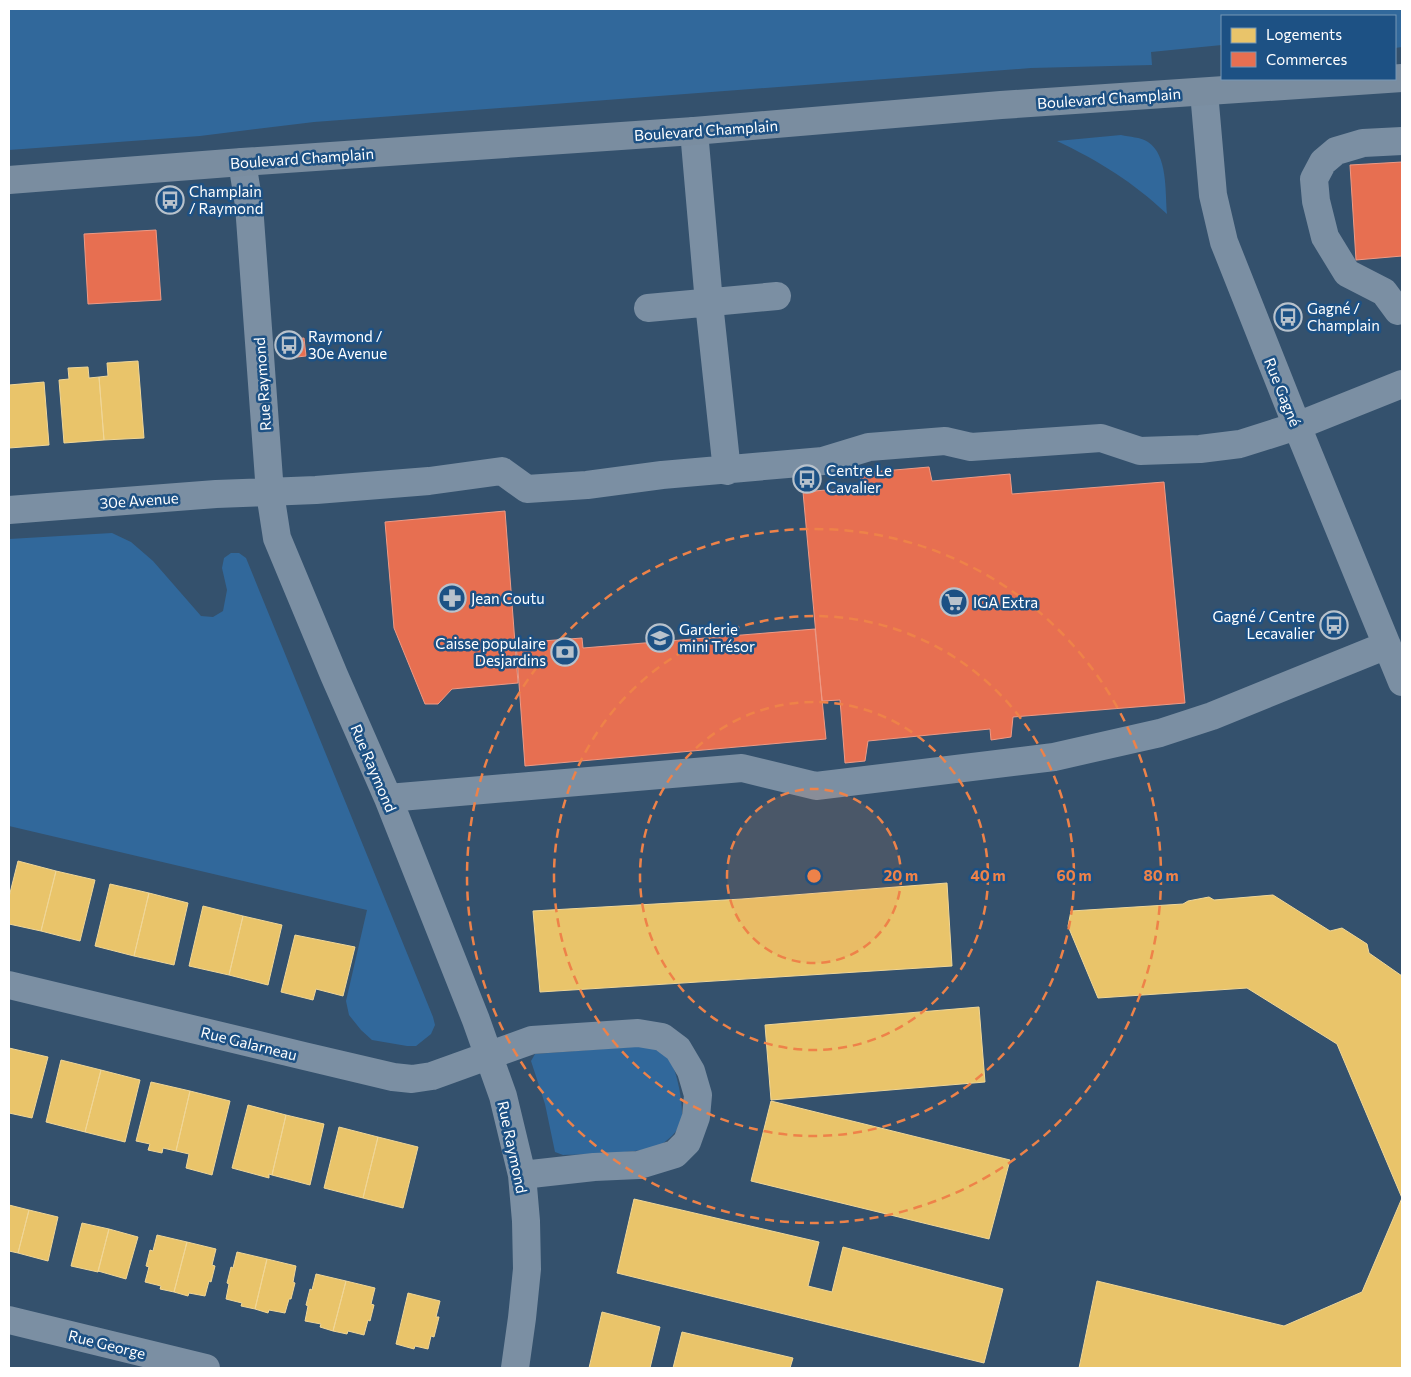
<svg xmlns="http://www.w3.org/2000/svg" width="1411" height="1377" font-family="Commissioner,sans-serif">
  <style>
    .green { fill: #31689b }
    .homes { fill: #e9c46a; stroke: #f0d697 }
    .shops { fill: #e76f51; stroke: #ee9a85 }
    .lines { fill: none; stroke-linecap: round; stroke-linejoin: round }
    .minor { stroke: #7b8fa3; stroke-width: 28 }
    .major { stroke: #7a8da0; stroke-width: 28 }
    .ring { fill: none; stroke: #ee8249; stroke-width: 2.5; stroke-dasharray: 9 6 }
    .labels { text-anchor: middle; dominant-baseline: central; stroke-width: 5; stroke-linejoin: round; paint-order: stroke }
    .street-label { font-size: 15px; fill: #fff; stroke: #1d5184 }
    .poi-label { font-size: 15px; fill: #fff; stroke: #1d5184; text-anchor: start }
    .centre { fill: #ee8249; stroke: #1d5184; stroke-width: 2.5 }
    .ring-label { font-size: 15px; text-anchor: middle; font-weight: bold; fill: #ee8249; stroke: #1d5184; stroke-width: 5; stroke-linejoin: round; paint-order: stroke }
  </style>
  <rect width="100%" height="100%" fill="#34516d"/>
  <path class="green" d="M 9,9 L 1402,9 L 1402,47 L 1395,48 L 1395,16 L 1222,16 L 1222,45 L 1151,52 L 1152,65 L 1031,68 L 314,122 L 200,136 L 9,150 Z
    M 1121,135 C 1130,137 1140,137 1148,142 C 1168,155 1165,192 1167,214 C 1133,182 1099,161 1057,141 Z
    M 112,533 L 131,542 L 153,561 L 201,616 L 213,617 L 223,611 L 227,590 L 222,568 L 224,558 L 231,553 L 239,553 L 246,558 L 433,1017 L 435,1025 L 431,1034 L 416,1046 L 407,1046 L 372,1040 L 361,1030 L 349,1015 L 346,1001 L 367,910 L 9,826 L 9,539 Z
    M 644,1046 C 653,1048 661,1051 668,1058 C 677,1068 683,1103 682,1117 C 681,1128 671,1138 662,1144 C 646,1154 585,1154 563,1155 L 555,1152 L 545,1104 L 531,1061 L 535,1054 Z"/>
  <path class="homes" d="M 138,361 L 144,438 L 104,440 L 99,377 L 108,376 L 107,363 Z
    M 88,367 L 89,378 L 99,377 L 104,440 L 64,443 L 59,380 L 69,379 L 68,368 Z
    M 44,382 L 49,445 L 9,448 L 9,385 Z
    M 18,861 L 56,871 L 41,931 L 9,924 L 9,897 Z
    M 56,871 L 95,880 L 80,941 L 41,931 Z
    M 947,883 L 952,966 L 540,992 L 533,911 L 742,899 Z
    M 110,884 L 149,893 L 134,956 L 95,946 Z
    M 149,893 L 188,903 L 174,965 L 134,956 Z
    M 1273,895 L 1330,931 L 1342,928 L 1367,944 L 1369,953 L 1402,976 L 1402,1368 L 1079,1368 L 1097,1281 L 1284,1326 L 1362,1292 L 1402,1198 L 1337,1044 L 1247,988 L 1098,998 L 1068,926 L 1071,911 L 1183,904 L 1188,901 L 1209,897 L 1214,900 Z
    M 203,906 L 243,916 L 229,975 L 189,966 Z
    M 243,916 L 282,925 L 268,985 L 229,975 Z
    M 295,935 L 355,947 L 343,996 L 316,989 L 313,1000 L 281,992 Z
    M 979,1007 L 985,1082 L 771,1100 L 765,1025 Z
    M 9,1048 L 48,1057 L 32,1118 L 9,1113 Z
    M 61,1060 L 101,1070 L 85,1132 L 46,1122 Z
    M 101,1070 L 140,1080 L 125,1142 L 85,1132 Z
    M 151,1082 L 190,1091 L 176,1151 L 163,1148 L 162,1153 L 148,1150 L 150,1144 L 136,1141 Z
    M 190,1091 L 230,1101 L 212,1175 L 186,1168 L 189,1154 L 176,1151 Z
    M 771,1101 L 1010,1160 L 989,1239 L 751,1181 Z
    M 248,1105 L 286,1115 L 272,1175 L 269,1174 L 269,1178 L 232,1168 Z
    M 286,1115 L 324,1124 L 310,1185 L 272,1175 Z
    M 339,1127 L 378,1137 L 363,1198 L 324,1188 Z
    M 378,1137 L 418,1147 L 403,1208 L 363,1198 Z
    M 634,1199 L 819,1242 L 808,1286 L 832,1292 L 843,1247 L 1003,1289 L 984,1363 L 617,1273 Z
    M 9,1205 L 29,1210 L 18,1253 L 9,1251 Z
    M 29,1210 L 58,1217 L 48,1261 L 18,1253 Z
    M 82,1223 L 109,1229 L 98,1272 L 71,1266 Z
    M 109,1229 L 138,1237 L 126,1279 L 98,1271 Z
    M 157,1235 L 187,1242 L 174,1292 L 160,1289 L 161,1286 L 145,1282 L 149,1267 L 146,1266 L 150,1250 L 153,1251 Z
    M 187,1242 L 216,1249 L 212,1265 L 215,1266 L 211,1282 L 209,1281 L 205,1296 L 189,1293 L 188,1296 L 174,1292 Z
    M 237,1252 L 267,1259 L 255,1309 L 241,1306 L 242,1303 L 226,1299 L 229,1284 L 227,1283 L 231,1267 L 233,1268 Z
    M 267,1259 L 296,1266 L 293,1282 L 295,1283 L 291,1299 L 289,1299 L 285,1313 L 269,1310 L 268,1313 L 255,1309 Z
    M 316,1274 L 346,1281 L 333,1331 L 320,1327 L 321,1324 L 305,1321 L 308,1306 L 306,1305 L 310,1289 L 312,1290 Z
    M 346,1281 L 375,1288 L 371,1304 L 374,1305 L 370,1321 L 368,1320 L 364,1335 L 348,1331 L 347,1334 L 333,1331 Z
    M 408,1293 L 440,1301 L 436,1317 L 439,1317 L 434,1337 L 431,1336 L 428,1349 L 415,1346 L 414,1349 L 396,1344 Z
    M 602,1312 L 660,1327 L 650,1368 L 589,1368 Z
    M 682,1332 L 793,1358 L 790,1368 L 673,1368 Z"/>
  <path class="shops" d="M 1402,162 L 1402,256 L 1356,260 L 1350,165 Z
    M 156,230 L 161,300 L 88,304 L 84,234 Z
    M 304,338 L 306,356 L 297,357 L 295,339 Z
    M 929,467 L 932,481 L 1010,474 L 1012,494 L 1164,482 L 1185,703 L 1013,717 L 1011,737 L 991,740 L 990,729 L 868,741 L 865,761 L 845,763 L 840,700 L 822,701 L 803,492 L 861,487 L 860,473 Z
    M 505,511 L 518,683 L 452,689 L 438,704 L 425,704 L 394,628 L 385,522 Z
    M 815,629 L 826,739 L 525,766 L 516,643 L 582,638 L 583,648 Z"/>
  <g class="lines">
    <path class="minor" d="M 1204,92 L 1213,195 L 1224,242 L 1297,426 L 1402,682
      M 694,131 L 709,303 L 727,471
      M 242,162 L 249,205 L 270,493 L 277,538 L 334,675 L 388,798 L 476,1020 L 503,1096 L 522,1175 L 526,1221 L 527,1269 L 522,1318 L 515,1368
      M 648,308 L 777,296
      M 1398,311 L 1384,292 L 1347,273 L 1325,237 L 1316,201 L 1314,179 L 1323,162 L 1336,151 L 1363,143 L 1402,141
      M 9,510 L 216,494 L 316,490 L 429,481 L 502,471 L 527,489 L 587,485 L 662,475 L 823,461 L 869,447 L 945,441 L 971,447 L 1101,438 L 1140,451 L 1200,449 L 1240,444 L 1297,426 L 1402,384
      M 388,798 L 742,768 L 816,786 L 1054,757 L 1160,733 L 1212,716 L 1387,645
      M 9,985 L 304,1056 L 393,1077 L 412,1079 L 432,1076 L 532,1040 L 638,1033 L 662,1037 L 678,1049 L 691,1071 L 698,1095 L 696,1117 L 687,1142 L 675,1154 L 639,1165 L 594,1167 L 522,1175
      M 9,1320 L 206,1368"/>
    <path class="major" d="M 9,180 L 242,162 L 694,131 L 1001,105 L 1402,78"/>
  </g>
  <circle cx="814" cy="876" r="87" fill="#ee8249" fill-opacity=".12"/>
  <g class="ring">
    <circle cx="814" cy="876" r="87"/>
    <circle cx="814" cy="876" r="174"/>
    <circle cx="814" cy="876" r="260"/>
    <circle cx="814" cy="876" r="347"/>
  </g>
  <defs>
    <g id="bus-ring" transform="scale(1.4375)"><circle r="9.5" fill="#1d5184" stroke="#b8c2cc" stroke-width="1.5"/><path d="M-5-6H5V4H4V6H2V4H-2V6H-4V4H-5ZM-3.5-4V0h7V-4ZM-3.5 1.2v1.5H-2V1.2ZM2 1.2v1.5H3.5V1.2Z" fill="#b8c2cc"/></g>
    <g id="pharmacy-ring" transform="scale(1.4375)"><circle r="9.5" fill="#1d5184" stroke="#b8c2cc" stroke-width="1.5"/><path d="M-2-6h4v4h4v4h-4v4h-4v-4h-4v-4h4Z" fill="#b8c2cc"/></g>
    <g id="supermarket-ring" transform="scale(1.4375)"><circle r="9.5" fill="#1d5184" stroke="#b8c2cc" stroke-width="1.5"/><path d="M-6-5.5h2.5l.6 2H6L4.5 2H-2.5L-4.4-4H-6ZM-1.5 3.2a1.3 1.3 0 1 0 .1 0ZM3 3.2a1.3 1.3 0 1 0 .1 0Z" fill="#b8c2cc"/></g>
    <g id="school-ring" transform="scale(1.4375)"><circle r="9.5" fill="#1d5184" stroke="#b8c2cc" stroke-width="1.5"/><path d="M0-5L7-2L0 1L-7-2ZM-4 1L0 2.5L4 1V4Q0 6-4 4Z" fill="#b8c2cc"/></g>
    <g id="bank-ring" transform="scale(1.4375)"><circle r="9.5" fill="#1d5184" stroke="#b8c2cc" stroke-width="1.5"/><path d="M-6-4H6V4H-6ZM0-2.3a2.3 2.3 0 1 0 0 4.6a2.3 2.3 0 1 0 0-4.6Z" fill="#b8c2cc"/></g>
  </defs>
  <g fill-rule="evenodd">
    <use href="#bus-ring" x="170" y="200"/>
    <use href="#bus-ring" x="1288" y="317"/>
    <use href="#bus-ring" x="289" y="345"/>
    <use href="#bus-ring" x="807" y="479"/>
    <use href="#pharmacy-ring" x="452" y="598"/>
    <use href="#supermarket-ring" x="954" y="602"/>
    <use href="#bus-ring" x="1334" y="625"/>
    <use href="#school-ring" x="660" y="638"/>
    <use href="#bank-ring" x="565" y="652"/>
  </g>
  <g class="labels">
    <g class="street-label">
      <text transform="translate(1109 98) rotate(-4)">Boulevard Champlain</text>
      <text transform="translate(706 130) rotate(-4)">Boulevard Champlain</text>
      <text transform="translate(302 158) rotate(-4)">Boulevard Champlain</text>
      <text transform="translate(262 384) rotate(-94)">Rue Raymond</text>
      <text transform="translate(1283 392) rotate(68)">Rue Gagné</text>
      <text transform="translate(139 500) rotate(-4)">30e Avenue</text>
      <text transform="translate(374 768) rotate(67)">Rue Raymond</text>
      <text transform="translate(249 1043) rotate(14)">Rue Galarneau</text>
      <text transform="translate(513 1147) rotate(78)">Rue Raymond</text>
      <text transform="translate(107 1344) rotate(14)">Rue George</text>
    </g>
    <g class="poi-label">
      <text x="189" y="191">Champlain<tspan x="189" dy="17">/ Raymond</tspan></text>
      <text x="1307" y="308">Gagné /<tspan x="1307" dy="17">Champlain</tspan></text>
      <text x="308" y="336">Raymond /<tspan x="308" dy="17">30e Avenue</tspan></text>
      <text x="826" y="470">Centre Le<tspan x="826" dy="17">Cavalier</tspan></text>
      <text x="471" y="598">Jean Coutu</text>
      <text x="973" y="602">IGA Extra</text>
      <text x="1315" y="616" text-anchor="end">Gagné / Centre<tspan x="1315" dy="17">Lecavalier</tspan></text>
      <text x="679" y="629">Garderie<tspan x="679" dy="17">mini Trésor</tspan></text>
      <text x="546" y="643" text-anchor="end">Caisse populaire<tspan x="546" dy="17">Desjardins</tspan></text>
    </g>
  </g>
  <circle cx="814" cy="876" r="8" class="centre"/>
  <g class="ring-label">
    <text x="901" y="881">20 m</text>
    <text x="988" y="881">40 m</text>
    <text x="1074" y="881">60 m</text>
    <text x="1161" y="881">80 m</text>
  </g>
  <rect width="1411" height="1377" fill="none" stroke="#ffffff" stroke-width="20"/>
  <rect x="1221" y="15" width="175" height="65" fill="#1d5184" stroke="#7797b5"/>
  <rect x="1231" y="28" width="25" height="15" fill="#e9c46a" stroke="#7797b5"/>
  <text x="1266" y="40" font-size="15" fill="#ffffff">Logements</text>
  <rect x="1231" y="52" width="25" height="15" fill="#e76f51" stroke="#7797b5"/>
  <text x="1266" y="65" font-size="15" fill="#ffffff">Commerces</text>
</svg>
